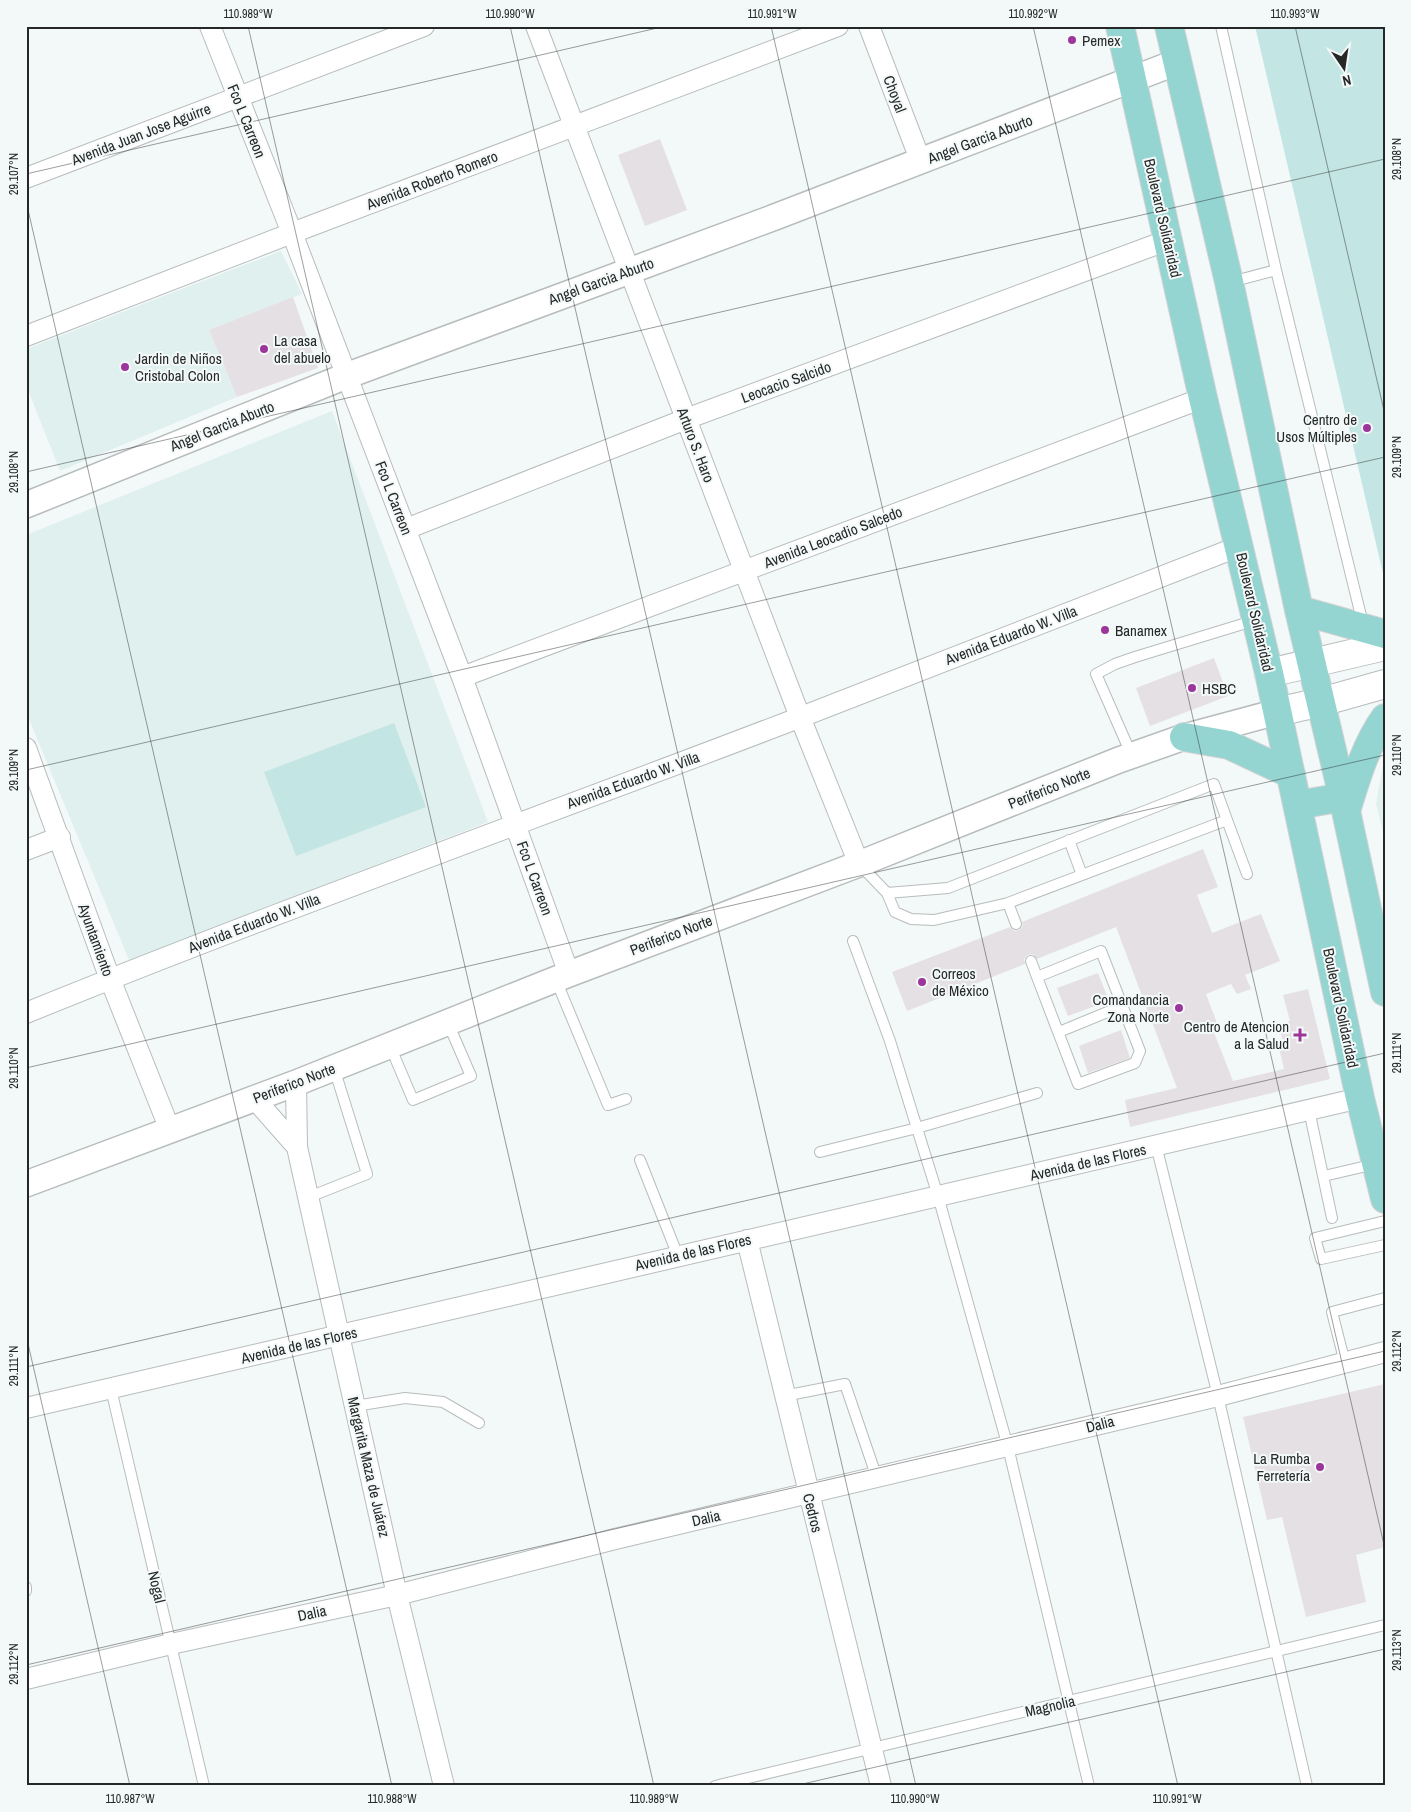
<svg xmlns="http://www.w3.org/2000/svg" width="1411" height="1812" font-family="'Archivo Narrow',sans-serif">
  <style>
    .built { fill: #e0f0ee }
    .green { fill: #c3e5e3 }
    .building { fill: #e5e0e4 }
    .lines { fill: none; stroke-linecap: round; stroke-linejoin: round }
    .service-casing { stroke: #b7bdbc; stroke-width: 12 }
    .minor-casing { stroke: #b7bdbc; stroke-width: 22 }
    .tertiary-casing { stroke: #b7bdbc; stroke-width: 28 }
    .secondary-casing { stroke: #b7bdbc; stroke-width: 30 }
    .primary-casing { stroke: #d4d4d4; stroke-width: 30 }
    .service { stroke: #fff; stroke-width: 10 }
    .minor { stroke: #fff; stroke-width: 20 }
    .tertiary { stroke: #fff; stroke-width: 25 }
    .secondary { stroke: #fff; stroke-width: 28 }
    .primary { stroke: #94d4d1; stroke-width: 28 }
    .ticks { fill: none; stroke: #262828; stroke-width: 1; stroke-opacity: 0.45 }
    .poi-dot { fill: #9d369a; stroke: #f3f9f8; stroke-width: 2 }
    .labels { text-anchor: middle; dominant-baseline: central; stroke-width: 4; stroke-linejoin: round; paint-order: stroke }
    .poi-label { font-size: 15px; fill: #262828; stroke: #f3f9f8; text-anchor: start }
    .street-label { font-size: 15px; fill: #262828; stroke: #f3f9f8 }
    .neatline { fill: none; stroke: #262828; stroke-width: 2 }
    .ticks-label { font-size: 12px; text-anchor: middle; fill: #262828 }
  </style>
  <rect width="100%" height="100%" fill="#f3f9f8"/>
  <path class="built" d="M 281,251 L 302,294 L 209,330 L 237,397 L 60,471 L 26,385 L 26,349 Z
    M 332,411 L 488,822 L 129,960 L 26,712 L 26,535 Z
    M 1385,754 L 1385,840 L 1376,804 Z"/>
  <path class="green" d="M 1255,26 L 1385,26 L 1385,582 Z
    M 394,723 L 426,807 L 296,856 L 264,772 Z"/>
  <path class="building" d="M 660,139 L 687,210 L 645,226 L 618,155 Z
    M 293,297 L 318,368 L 237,397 L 209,330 Z
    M 1214,658 L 1228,696 L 1150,726 L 1136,688 Z
    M 1203,849 L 1218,887 L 1197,895 L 1212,933 L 1261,914 L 1280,961 L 1245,975 L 1251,989 L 1237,994 L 1231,984 L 1206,994 L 1217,1023 L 1211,1025 L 1233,1081 L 1284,1069 L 1279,1048 L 1284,1047 L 1279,1024 L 1290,1021 L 1283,995 L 1308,989 L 1330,1079 L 1130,1127 L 1125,1100 L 1177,1088 L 1116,927 L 1037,959 L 1033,954 L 1028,955 L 1024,959 L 1025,964 L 907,1011 L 892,972 L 1010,927 L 1014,931 L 1019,930 L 1023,926 L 1022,922 Z
    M 1098,973 L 1109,1001 L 1068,1016 L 1057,988 Z
    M 1121,1030 L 1130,1058 L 1088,1073 L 1079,1046 Z
    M 1385,1384 L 1385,1547 L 1356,1555 L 1366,1602 L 1306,1617 L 1282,1517 L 1267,1520 L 1243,1417 Z"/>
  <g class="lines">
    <g class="service-casing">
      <path id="service" d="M 1221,26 L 1276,270 L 1363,624
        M 1231,282 L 1276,270
        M 1132,756 L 1096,674 L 1115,664 L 1135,657 L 1256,620
        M 1227,820 L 1247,874
        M 1069,840 L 1082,875
        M 859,864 L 887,893 L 895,912 L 911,919 L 934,920 L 1008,903 L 1227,820 L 1214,784 L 948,888 L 887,893
        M 1008,903 L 1016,924
        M 853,941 L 890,1041 L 938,1196 L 1008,1447 L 1089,1786
        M 1031,961 L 1037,977 L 1078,1084 L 1135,1063 L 1140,1051 L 1101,951 L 1037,977
        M 556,980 L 608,1105 L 626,1099
        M 1059,1032 L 1122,1006
        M 390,1046 L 413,1100 L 471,1076 L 448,1023
        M 1309,1110 L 1332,1218
        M 1156,1145 L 1218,1396 L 1307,1786
        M 820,1152 L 917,1128 L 1037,1093
        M 640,1160 L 678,1256
        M 1324,1176 L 1375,1164
        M 309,1197 L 367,1174 L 334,1068
        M 1385,1221 L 1315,1238 L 1321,1259 L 1385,1245
        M 1345,1363 L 1332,1312 L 1385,1298
        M 111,1389 L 204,1786
        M 784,1396 L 845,1384 L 877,1478
        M 355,1406 L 405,1398 L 443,1402 L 479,1423
        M 26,1587 L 26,1591
        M 715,1786 L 1385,1625"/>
    </g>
    <g class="minor-casing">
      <path id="minor" d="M 210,26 L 292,233 L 462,677 L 569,974
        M 536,26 L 800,717 L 859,864
        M 869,26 L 921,162
        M 26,178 L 424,26
        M 26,336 L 292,233 L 838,26
        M 406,529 L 686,419 L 1168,240
        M 462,677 L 1203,398
        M 26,748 L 110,979 L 170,1130
        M 26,850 L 60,837
        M 26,1013 C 282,909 543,816 801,717 C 948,661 1094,603 1240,546
        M 296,1083 L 297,1147 L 397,1595 L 444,1786
        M 254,1098 L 297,1147
        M 747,1240 L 881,1786
        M 26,1408 L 1360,1098
        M 26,1679 L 171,1644 L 397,1595 L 615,1539 L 1218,1396 L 1385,1352"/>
    </g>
    <g class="tertiary-casing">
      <path id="tertiary" d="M 26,505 L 346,376 L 775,217 L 1177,62
        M 26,1184 L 296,1083 L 569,974 L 859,864 L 1119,760 L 1184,737 L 1277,712"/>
    </g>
    <g class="secondary-casing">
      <path id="secondary" d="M 1269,673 L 1385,646
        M 1277,712 L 1321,702 L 1385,684"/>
    </g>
    <g class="primary-casing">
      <path id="primary" d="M 1120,26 L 1203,398 L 1269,673 L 1360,1098 L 1385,1199
        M 1169,26 L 1229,282 L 1299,610 L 1343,797 L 1385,992
        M 1299,610 L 1385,634
        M 1184,737 L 1229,745 L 1291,774
        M 1298,805 L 1343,797
        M 1346,811 C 1356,779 1365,746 1385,718"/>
    </g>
    <use href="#service" class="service"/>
    <use href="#minor" class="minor"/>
    <use href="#tertiary" class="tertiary"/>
    <use href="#secondary" class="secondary"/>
    <use href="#primary" class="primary"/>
  </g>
  <path class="ticks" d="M 248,26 L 654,1786M 510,26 L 916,1786M 771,26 L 1178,1786M 1033,26 L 1385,1549M 1295,26 L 1385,415M 26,174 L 666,26M 26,201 L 392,1786M 26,472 L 1385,159M 26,770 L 1385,457M 26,1068 L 1385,755M 26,1335 L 130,1786M 26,1367 L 1385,1053M 26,1665 L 1385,1351M 794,1786 L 1385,1649"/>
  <g class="poi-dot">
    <circle cx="1072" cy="40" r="5"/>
    <circle cx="264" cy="349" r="5"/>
    <circle cx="125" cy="367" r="5"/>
    <circle cx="1367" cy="428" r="5"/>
    <circle cx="1105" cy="630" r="5"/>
    <circle cx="1192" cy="688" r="5"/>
    <circle cx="922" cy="982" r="5"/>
    <circle cx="1179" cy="1008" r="5"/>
    <path d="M1297.5 1027.5h5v5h5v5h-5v5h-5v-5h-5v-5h5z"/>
    <circle cx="1320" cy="1467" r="5"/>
  </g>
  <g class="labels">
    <g class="poi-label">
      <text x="1082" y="40">Pemex</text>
      <text x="274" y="340">La casa<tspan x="274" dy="17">del abuelo</tspan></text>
      <text x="135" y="358">Jardin de Niños<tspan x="135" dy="17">Cristobal Colon</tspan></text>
      <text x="1357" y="419" text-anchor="end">Centro de<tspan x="1357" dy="17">Usos Múltiples</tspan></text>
      <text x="1115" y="630">Banamex</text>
      <text x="1202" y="688">HSBC</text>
      <text x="932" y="973">Correos<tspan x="932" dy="17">de México</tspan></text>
      <text x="1169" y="999" text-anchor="end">Comandancia<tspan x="1169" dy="17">Zona Norte</tspan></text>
      <text x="1289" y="1026" text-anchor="end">Centro de Atencion<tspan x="1289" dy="17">a la Salud</tspan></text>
      <text x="1310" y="1458" text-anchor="end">La Rumba<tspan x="1310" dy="17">Ferretería</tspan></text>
    </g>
    <g class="street-label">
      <text transform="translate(895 94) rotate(69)">Choyal</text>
      <text transform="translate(247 121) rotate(68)">Fco L Carreon</text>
      <text transform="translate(141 134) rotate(-21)">Avenida Juan Jose Aguirre</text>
      <text transform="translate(980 139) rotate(-21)">Angel Garcia Aburto</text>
      <text transform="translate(432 180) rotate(-21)">Avenida Roberto Romero</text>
      <text transform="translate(1163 218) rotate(77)">Boulevard Solidaridad</text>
      <text transform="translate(601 281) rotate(-20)">Angel Garcia Aburto</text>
      <text transform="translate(786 382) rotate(-20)">Leocacio Salcido</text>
      <text transform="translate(222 426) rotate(-22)">Angel Garcia Aburto</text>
      <text transform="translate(696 445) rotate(69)">Arturo S. Haro</text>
      <text transform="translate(394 498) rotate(69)">Fco L Carreon</text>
      <text transform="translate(833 537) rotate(-21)">Avenida Leocadio Salcedo</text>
      <text transform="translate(1255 612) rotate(77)">Boulevard Solidaridad</text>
      <text transform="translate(1011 635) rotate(-21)">Avenida Eduardo W. Villa</text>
      <text transform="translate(633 780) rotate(-20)">Avenida Eduardo W. Villa</text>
      <text transform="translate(1049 788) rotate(-22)">Periferico Norte</text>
      <text transform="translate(535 878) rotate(70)">Fco L Carreon</text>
      <text transform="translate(254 923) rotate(-21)">Avenida Eduardo W. Villa</text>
      <text transform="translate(671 935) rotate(-21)">Periferico Norte</text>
      <text transform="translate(96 940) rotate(70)">Ayuntamiento</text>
      <text transform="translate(1341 1008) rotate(78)">Boulevard Solidaridad</text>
      <text transform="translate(294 1083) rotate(-21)">Periferico Norte</text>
      <text transform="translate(1088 1162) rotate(-13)">Avenida de las Flores</text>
      <text transform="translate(693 1252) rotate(-13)">Avenida de las Flores</text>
      <text transform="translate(299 1345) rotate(-13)">Avenida de las Flores</text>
      <text transform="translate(1100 1424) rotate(-14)">Dalia</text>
      <text transform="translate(369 1467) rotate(77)">Margarita Maza de Juárez</text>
      <text transform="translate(813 1513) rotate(76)">Cedros</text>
      <text transform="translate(706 1518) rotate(-13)">Dalia</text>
      <text transform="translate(157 1587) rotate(77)">Nogal</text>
      <text transform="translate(312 1613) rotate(-12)">Dalia</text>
      <text transform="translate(1050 1706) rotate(-13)">Magnolia</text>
    </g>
  </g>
  <rect width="1411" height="1812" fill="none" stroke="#f3f9f8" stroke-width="55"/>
  <g transform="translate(1344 68) rotate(167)" stroke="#f3f9f8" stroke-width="4" paint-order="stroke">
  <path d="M0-4L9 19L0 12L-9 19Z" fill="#262828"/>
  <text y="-8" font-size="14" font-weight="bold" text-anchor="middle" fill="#262828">N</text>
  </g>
  <rect x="28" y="28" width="1356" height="1756" class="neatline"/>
  <g class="ticks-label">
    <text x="248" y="18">110.989°W</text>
    <text x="510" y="18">110.990°W</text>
    <text x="772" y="18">110.991°W</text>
    <text x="1033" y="18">110.992°W</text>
    <text x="1295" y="18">110.993°W</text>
    <text transform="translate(1397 159) rotate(-90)" y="4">29.108°N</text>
    <text transform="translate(14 174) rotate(-90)" y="4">29.107°N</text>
    <text transform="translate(1397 457) rotate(-90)" y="4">29.109°N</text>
    <text transform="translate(14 472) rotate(-90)" y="4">29.108°N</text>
    <text transform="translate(1397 755) rotate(-90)" y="4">29.110°N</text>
    <text transform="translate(14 770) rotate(-90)" y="4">29.109°N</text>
    <text transform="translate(1397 1053) rotate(-90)" y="4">29.111°N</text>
    <text transform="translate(14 1068) rotate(-90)" y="4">29.110°N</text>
    <text transform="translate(1397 1351) rotate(-90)" y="4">29.112°N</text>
    <text transform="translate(14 1366) rotate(-90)" y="4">29.111°N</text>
    <text transform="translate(1397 1650) rotate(-90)" y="4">29.113°N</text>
    <text transform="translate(14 1664) rotate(-90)" y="4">29.112°N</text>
    <text x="130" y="1803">110.987°W</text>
    <text x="392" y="1803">110.988°W</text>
    <text x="654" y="1803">110.989°W</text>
    <text x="915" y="1803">110.990°W</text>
    <text x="1177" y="1803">110.991°W</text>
  </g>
</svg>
